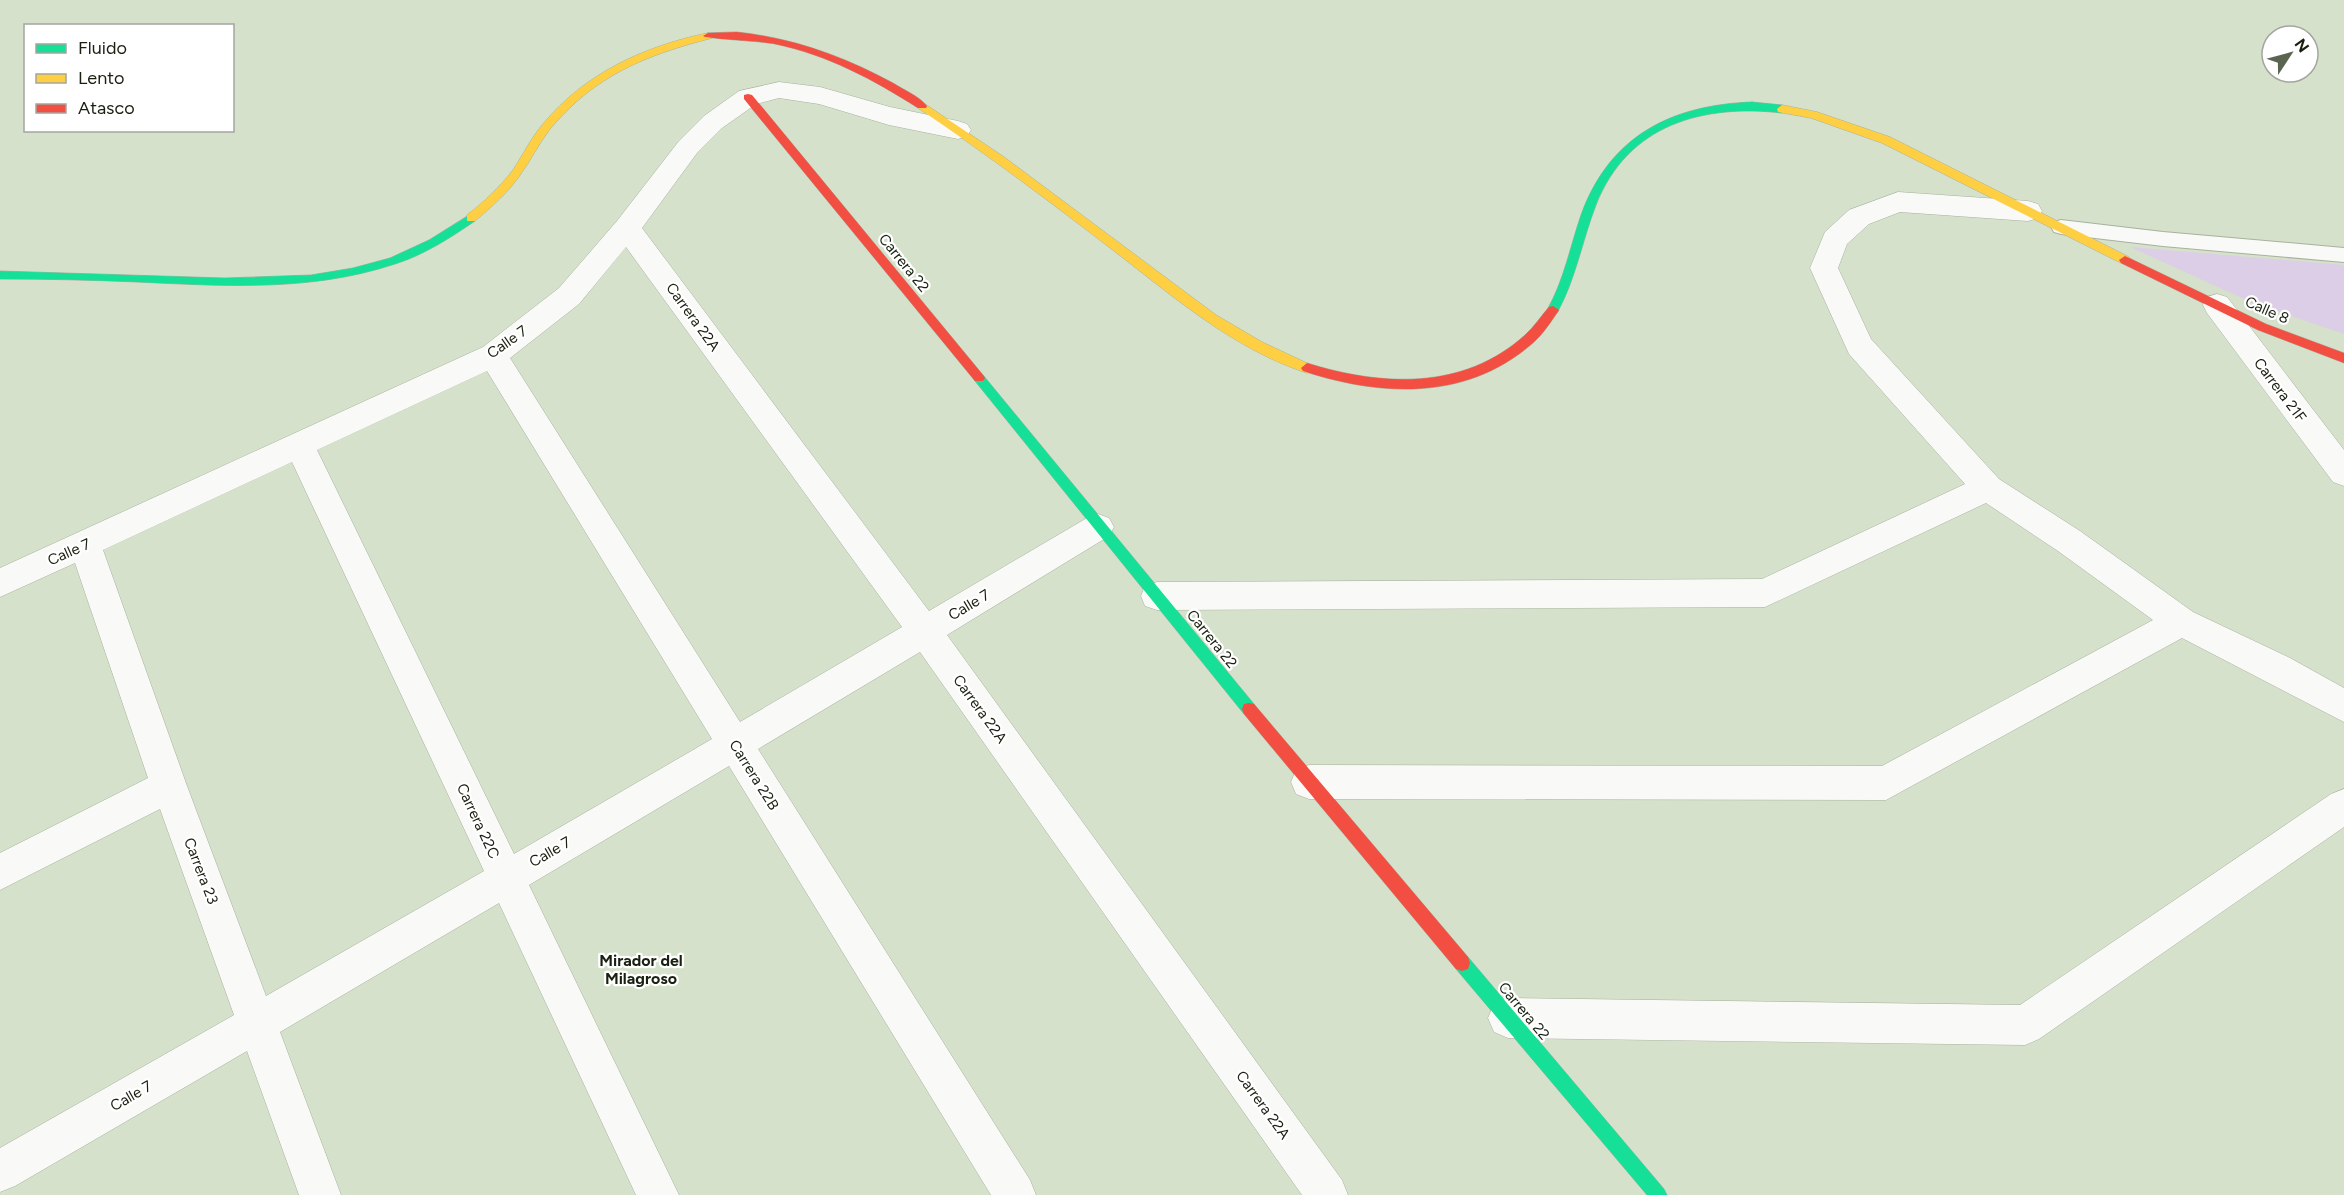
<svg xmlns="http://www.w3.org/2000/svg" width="2344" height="1195" font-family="Figtree,sans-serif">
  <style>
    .green { fill: #dccee7 }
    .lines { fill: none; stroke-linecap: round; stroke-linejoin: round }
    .lane-casing { stroke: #a8b19f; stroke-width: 2 }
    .street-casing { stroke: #a8b19f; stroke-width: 1 }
    .fast-casing { stroke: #a8b19f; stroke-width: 1 }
    .slow-casing { stroke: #a8b19f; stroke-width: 1 }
    .jam-casing { stroke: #a8b19f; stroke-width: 1 }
    .lane { fill: #f9faf7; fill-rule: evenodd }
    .street { fill: #f9faf7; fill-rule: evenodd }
    .fast { fill: #16e098; fill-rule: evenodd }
    .slow { fill: #ffcf43; fill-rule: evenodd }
    .jam { fill: #f24e42; fill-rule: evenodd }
    .labels { text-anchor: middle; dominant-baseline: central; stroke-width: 4.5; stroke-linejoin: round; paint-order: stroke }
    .street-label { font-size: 15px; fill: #192010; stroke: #fff }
    .neighbourhood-label { font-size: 16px; font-weight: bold; fill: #192010; stroke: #fff }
  </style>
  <rect width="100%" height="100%" fill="#d5e1ca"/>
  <path class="green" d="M 2130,247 L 2344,265 L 2344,334 L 2253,303 Z"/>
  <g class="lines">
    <g class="lane-casing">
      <path id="lane" d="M 2061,220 L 2163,232 L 2344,248 L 2344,262 L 2163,246 L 2061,234 L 2054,232 L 2051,227 L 2054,222 Z"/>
    </g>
    <g class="street-casing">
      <path id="street" d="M 779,82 L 820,87 L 890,107 L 958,121 L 967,124 L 971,130 L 967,136 L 958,139 L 889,125 L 819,104 L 779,98 L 756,104 L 722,128 L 697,153 L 642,228 L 929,611 L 1087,518 L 1098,514 L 1109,518 L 1114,527 L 1109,536 L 947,635 L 1342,1180 L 1348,1195 L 1302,1195 L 920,652 L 758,749 L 1030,1180 L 1036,1195 L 991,1195 L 729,766 L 529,885 L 679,1195 L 636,1195 L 499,903 L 280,1032 L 341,1195 L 299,1195 L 247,1051 L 15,1186 L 0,1192 L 0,1148 L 234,1015 L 160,809 L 0,890 L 0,853 L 148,778 L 75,563 L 0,597 L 0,568 L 483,347 L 559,288 L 617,221 L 679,141 L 704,116 L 739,91 ZM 626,247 L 902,627 L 740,722 L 510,358 L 579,304 ZM 487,371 L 712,739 L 514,854 L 317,450 ZM 292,462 L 484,871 L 266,996 L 187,786 L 103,550 Z
        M 1898,192 L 2028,201 L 2038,204 L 2042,211 L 2038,218 L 2028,221 L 1900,212 L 1869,224 L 1847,244 L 1838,268 L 1871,339 L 1999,479 L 2080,531 L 2193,612 L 2290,658 L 2344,688 L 2344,722 L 2182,638 L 1886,800 L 1309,799 L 1296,794 L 1291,782 L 1296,770 L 1309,765 L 1882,766 L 2153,620 L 2058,551 L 1986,503 L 1765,607 L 1157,610 L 1145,606 L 1141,596 L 1145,586 L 1157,582 L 1762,579 L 1965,484 L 1849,354 L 1810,268 L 1825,232 L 1849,210 Z
        M 2217,294 L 2227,297 L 2344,450 L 2344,486 L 2333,482 L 2207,313 L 2203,305 L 2207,297 Z
        M 2344,789 L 2344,827 L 2039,1039 L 2025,1045 L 1508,1038 L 1494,1032 L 1488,1018 L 1494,1004 L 1508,998 L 2020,1005 L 2331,794 Z"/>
    </g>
    <g class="fast-casing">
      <path id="fast" d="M 1752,102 L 1782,105 L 1787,109 L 1782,113 C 1703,104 1628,124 1596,205 C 1582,241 1576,279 1557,313 L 1549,313 L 1547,310 C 1564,280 1570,247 1581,215 C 1610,135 1672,105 1752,102 Z
        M 471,214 L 475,215 L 475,221 C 450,238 424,255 395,264 C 311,292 224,286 137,282 C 91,280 46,279 0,279 L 0,271 L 225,278 L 311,275 L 353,268 L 390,258 L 429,240 Z
        M 979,373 L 983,375 L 1254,704 L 1256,709 L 1254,714 L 1249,715 L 1244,714 L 975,381 L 973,378 L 975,375 Z
        M 1462,955 L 1468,957 L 1664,1189 L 1667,1195 L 1647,1195 L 1456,969 L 1454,963 L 1456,957 Z"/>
    </g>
    <g class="slow-casing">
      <path id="slow" d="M 708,33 L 713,36 L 712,38 C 646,55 595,75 550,129 C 539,143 531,160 520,175 C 508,193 491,207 475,221 L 467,221 L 467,215 C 484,202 500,187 513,170 C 523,155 531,138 543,124 C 585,73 645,46 708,33 Z
        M 922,102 L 1004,157 L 1216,315 L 1262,342 L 1311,365 L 1313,368 L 1311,371 L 1307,373 C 1236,350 1176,299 1118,254 C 1053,204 987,154 918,108 L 918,104 Z
        M 1782,105 L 1817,112 L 1890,137 L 2129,257 L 2131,260 L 2129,263 L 2121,263 L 1882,143 L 1811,118 L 1778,112 L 1777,109 Z"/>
    </g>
    <g class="jam-casing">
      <path id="jam" d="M 737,32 C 793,38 843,56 893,83 C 904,90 919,96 927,106 L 926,108 L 918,108 C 874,80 828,55 775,44 C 763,41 707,39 703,36 L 708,33 Z
        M 748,94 L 752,95 L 983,375 L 985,378 L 983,381 L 975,381 L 744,99 L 744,95 Z
        M 2125,256 L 2266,324 L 2344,353 L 2344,363 L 2258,330 L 2121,263 L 2119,260 Z
        M 1553,306 L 1559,310 L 1557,313 C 1550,323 1543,334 1534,342 C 1468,401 1382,397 1303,371 L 1301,368 L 1307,363 C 1381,386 1463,391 1525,335 C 1534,327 1541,316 1549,307 Z
        M 1249,703 L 1254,704 L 1468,957 L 1470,963 L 1468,969 L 1462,971 L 1456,969 L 1244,714 L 1242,709 L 1244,704 Z"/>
    </g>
    <use href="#lane" class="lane"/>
    <use href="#street" class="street"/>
    <use href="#fast" class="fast"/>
    <use href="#slow" class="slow"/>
    <use href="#jam" class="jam"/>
  </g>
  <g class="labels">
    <g class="street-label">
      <text transform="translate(904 263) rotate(51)">Carrera 22</text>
      <text transform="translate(2267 310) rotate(24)">Calle 8</text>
      <text transform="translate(693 317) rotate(54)">Carrera 22A</text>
      <text transform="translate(507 342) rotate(-35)">Calle 7</text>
      <text transform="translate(2280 390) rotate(53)">Carrera 21F</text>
      <text transform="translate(69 552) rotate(-24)">Calle 7</text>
      <text transform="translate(969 605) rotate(-31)">Calle 7</text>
      <text transform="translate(1212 639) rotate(51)">Carrera 22</text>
      <text transform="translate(980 709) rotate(54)">Carrera 22A</text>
      <text transform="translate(754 775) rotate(58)">Carrera 22B</text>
      <text transform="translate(478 821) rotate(65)">Carrera 22C</text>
      <text transform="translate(550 852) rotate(-30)">Calle 7</text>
      <text transform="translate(201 871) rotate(69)">Carrera 23</text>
      <text transform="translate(1524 1011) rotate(50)">Carrera 22</text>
      <text transform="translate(131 1096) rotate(-30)">Calle 7</text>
      <text transform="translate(1263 1105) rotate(54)">Carrera 22A</text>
    </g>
    <g class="neighbourhood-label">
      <text x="641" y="960">Mirador del<tspan x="641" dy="18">Milagroso</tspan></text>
    </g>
  </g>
  <rect x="24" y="24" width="210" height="108" fill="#ffffff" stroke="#a3a69f" stroke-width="1.5"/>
  <rect x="36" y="44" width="30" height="9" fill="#16e098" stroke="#a3a69f" stroke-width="1.5"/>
  <text x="78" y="54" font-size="18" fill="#192010">Fluido</text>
  <rect x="36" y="74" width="30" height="9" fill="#ffcf43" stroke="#a3a69f" stroke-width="1.5"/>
  <text x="78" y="84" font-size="18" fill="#192010">Lento</text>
  <rect x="36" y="104" width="30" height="9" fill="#f24e42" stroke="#a3a69f" stroke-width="1.5"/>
  <text x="78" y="114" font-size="18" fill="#192010">Atasco</text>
  <g transform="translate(2290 54) rotate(54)"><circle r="28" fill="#ffffff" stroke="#a3a69f" stroke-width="1.5"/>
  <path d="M0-4.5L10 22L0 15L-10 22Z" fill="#5b6451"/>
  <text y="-9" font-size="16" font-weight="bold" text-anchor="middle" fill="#192010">N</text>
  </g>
</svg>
